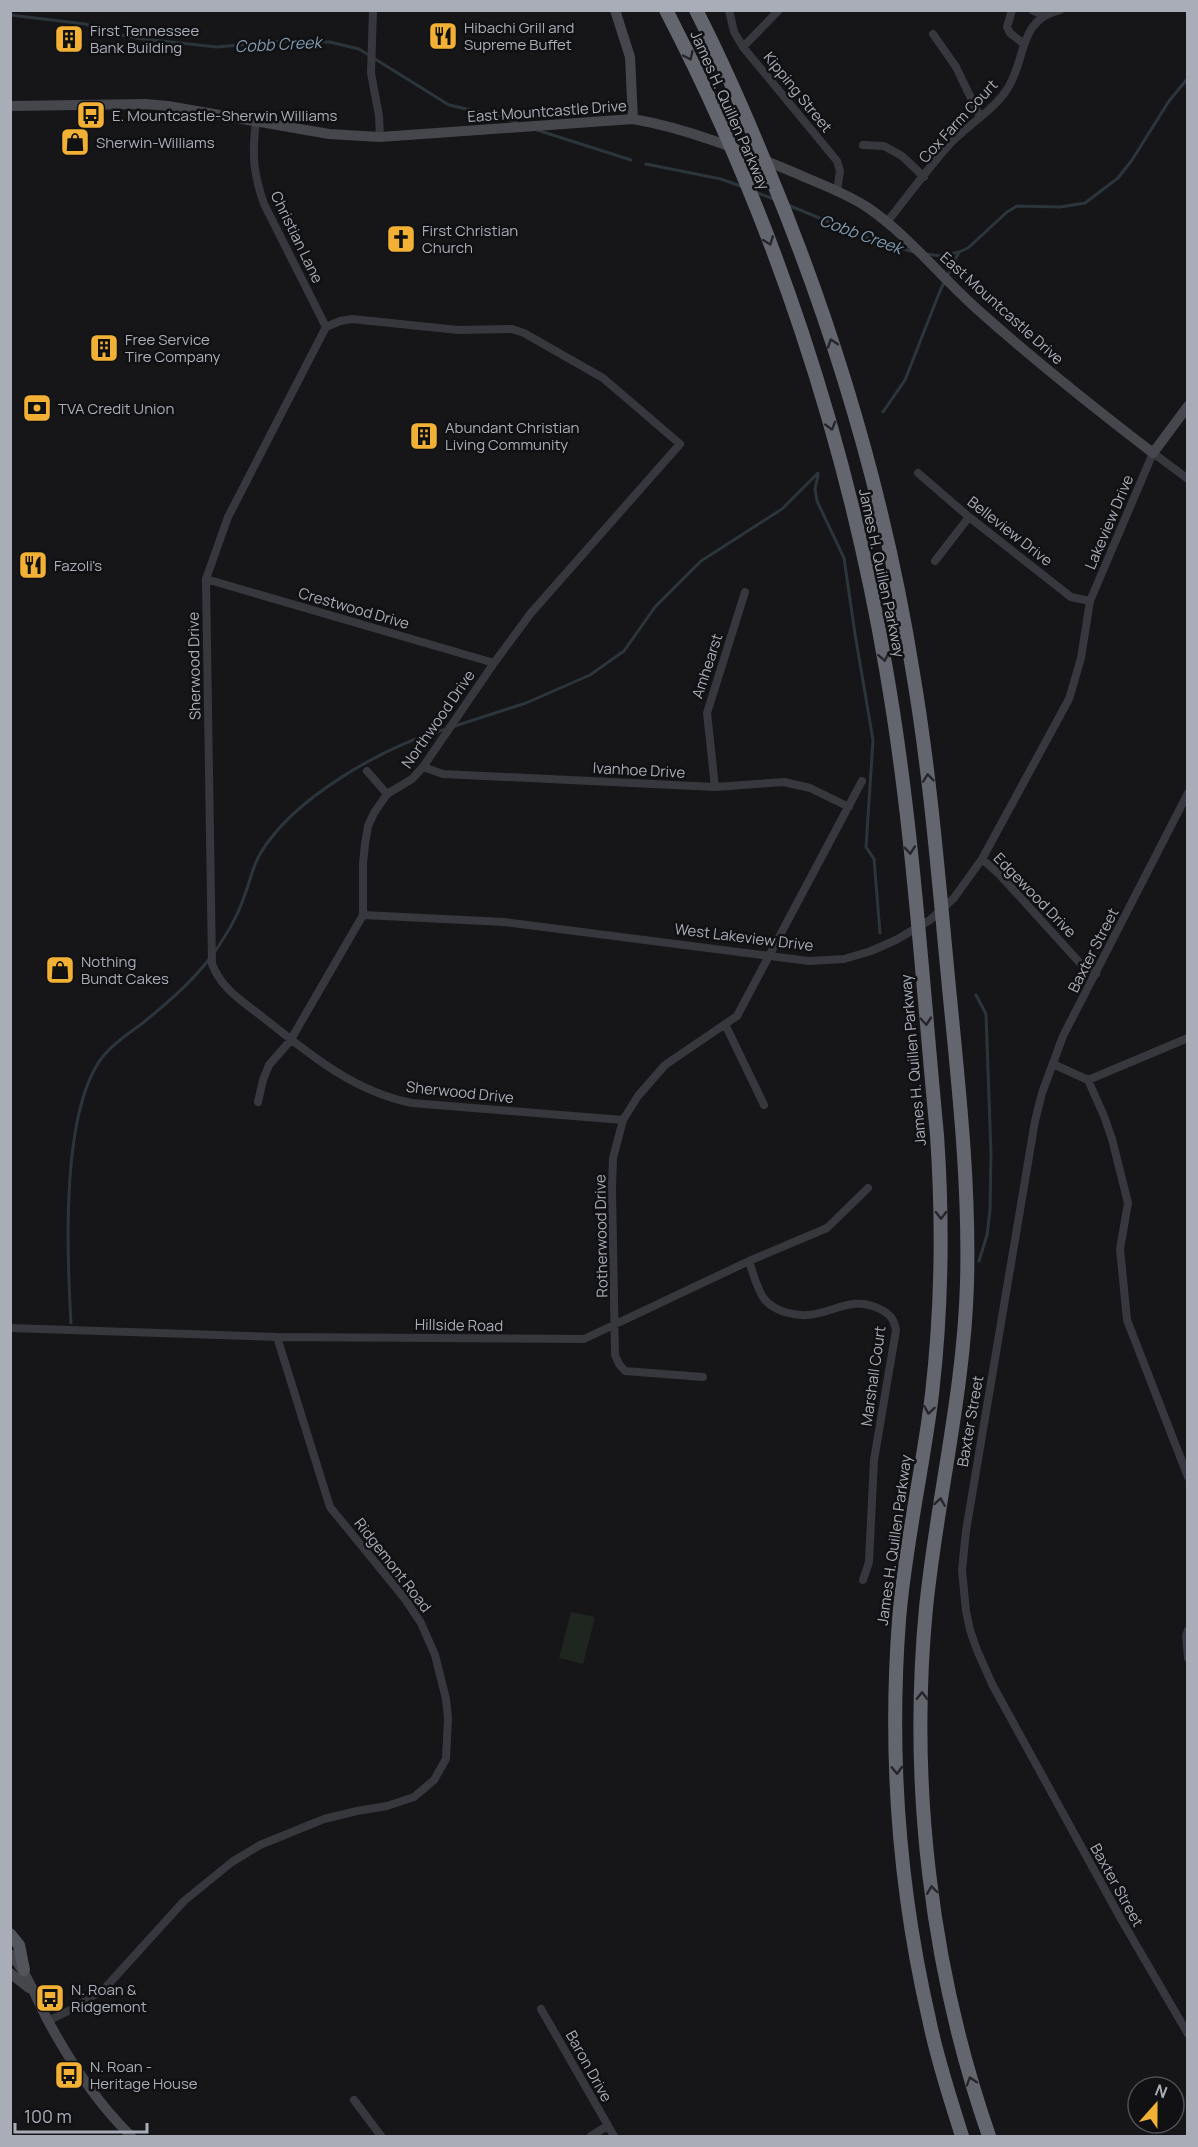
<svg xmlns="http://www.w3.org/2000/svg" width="1198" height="2147" font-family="Manrope,sans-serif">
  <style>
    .green { fill: #1e261f }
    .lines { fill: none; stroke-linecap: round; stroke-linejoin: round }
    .stream { stroke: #2c353c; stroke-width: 3 }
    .street { stroke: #37383d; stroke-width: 8 }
    .secondary { stroke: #45474d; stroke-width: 10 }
    .primary { stroke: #53555c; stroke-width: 12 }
    .highway { stroke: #63666e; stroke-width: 14 }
    .oneway { stroke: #26262a }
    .labels { text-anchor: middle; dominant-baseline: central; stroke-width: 5; stroke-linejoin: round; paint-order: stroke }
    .poi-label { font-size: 15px; fill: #a8adb8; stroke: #111113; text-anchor: start }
    .street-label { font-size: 15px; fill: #a8adb8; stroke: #111113 }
    .water-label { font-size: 16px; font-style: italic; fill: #7f9bb3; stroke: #111113 }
  </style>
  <rect width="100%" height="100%" fill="#161618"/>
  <path class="green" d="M 571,1612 L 595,1617 L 583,1664 L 559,1658 Z"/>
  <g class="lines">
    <path class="stream" d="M 10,15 L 85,24 L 115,34 L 143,39 L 217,47 L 282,41 L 330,42 L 359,49 L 449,105 L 497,116 L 517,123
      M 537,130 L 631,160
      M 646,164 L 721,179 L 743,187
      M 755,192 L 774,199
      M 788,205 L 870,239 L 914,252
      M 926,254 L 941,256 L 959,252 L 968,248 L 1007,212 L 1017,206 L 1060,207 L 1085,203 L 1118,178 L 1132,160 L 1169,101 L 1188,78
      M 883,412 L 905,380 L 940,291 L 959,252
      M 818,475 L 815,489 L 817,501 L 844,558 L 855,634 L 873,740 L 866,847 L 874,859 L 880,933
      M 452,727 L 526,703 L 590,675 L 624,651 L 655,607 L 701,561 L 782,509 L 818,473
      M 214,953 C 226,935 237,918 244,897 C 250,882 252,868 260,854 C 293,798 384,746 446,729
      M 976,995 L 986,1014 L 991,1154 L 990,1210 L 987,1235 L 979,1261
      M 71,1323 C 67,1256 60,1106 105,1054 C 116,1041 131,1032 144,1022 C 167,1003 192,982 210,958"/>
    <path class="street" d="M 373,10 L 371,73 L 379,116 L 380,137
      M 729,10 L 734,32 L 743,47 L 837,161 L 840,171 L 837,191
      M 1012,10 L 1007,27 L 1010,33 L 1024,44
      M 1032,10 L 1045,16
      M 933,34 L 956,67 L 980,117
      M 743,47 L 779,10
      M 256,121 C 252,153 253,173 264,204 L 326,327
      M 863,145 L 884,146 L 902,156 L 924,177
      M 887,222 C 907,197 926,171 947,147 C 966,125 995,111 1009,86 C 1026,58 1019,19 1060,10
      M 918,473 L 969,517 L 1071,597 L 1090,601
      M 935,561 L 969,517
      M 206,579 L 494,663
      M 423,767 L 443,774 L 715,787 L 784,782 L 810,788 L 849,807
      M 367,771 L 387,794
      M 715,787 L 707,713 L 745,592
      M 1188,793 L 1063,1036 L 1042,1093 L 1035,1121 L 966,1531 L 962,1570 L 966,1611 L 970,1630 L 977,1650 L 992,1684 L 1121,1919 L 1188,2034
      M 982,859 L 999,874 L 1080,963 L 1096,974
      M 363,915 L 504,922 L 809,961 L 844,959 L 871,951 L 896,940 L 930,920 L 954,898 L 982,859 L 1069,699 L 1081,658 L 1090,601 L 1153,453 L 1188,479
      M 725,1024 L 764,1105
      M 1053,1064 L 1088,1080 L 1104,1116 L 1112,1139 L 1128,1203 L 1120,1249 L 1127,1320 L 1188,1477
      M 1088,1080 L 1188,1038
      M 258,1102 L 263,1080 L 269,1065 L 290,1041 L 363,915 L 363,863 L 365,844 L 368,826 L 374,813 L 387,794 L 412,779 L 423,767 L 494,663 L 531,613 L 680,444 L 603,378 L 524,333 L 512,329 L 458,330 L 352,319 L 340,321 L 326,327 L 228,517 L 206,579 L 212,964 C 222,990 244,1002 265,1019 C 310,1055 355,1092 412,1103 L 623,1120
      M 749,1261 C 753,1273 757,1290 765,1300 C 775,1311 793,1316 808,1315 C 835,1313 851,1295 880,1309 C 890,1314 894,1319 896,1330 L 874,1460 L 869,1562 L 863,1580
      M 10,1328 L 277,1337 L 584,1339 L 749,1261 L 827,1228 L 868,1188
      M 703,1377 L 625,1371 L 619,1364 L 615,1355 L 612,1188 L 613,1158 L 623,1120 L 638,1096 L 665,1065 L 737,1016 L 862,781
      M 1188,1630 L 1186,1636 L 1188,1658
      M 541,2009 L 614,2136
      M 48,2021 L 76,2007 L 105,1988 L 184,1901 L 232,1862 L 260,1845 L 324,1819 L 357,1811 L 387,1806 L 414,1797 L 434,1780 L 446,1759 L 448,1718 L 446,1699 L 435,1655 L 421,1623 L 405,1599 L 330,1507 L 277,1337
      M 354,2100 L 381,2136
      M 591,2136 L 607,2126"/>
    <path class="secondary" d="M 615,10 L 630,57 L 633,119
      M 10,106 L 145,104 L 168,106 L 329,134 L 380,137 L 633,119 C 690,129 740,150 793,172 C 817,183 844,192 867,207 C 908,235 940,276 977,309 C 1034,360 1093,407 1153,453 L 1188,406
      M 10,1954 C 27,1972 35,1996 47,2019 C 69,2060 97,2103 131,2136
      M 10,1973 L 29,1988"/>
    <path class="primary" d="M 10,1934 L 19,1945 L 24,1970"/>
    <path class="highway" d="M 666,10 C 773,216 847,441 886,669 C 913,823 922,980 937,1135 C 943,1222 942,1307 932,1394 C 923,1469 905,1544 899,1620 C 889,1753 899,1889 929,2019 C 937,2059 950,2098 962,2136
      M 696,10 C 721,59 743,109 764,160 C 833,324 885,497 913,673 C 929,767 937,861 946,956 C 956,1065 970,1173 967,1283 C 964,1393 937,1499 926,1608 C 909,1785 931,1969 989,2136"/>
  </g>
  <defs><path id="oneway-chevron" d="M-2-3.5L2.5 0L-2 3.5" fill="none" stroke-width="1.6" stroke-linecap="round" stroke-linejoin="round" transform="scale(1.5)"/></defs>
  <g class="oneway">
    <use href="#oneway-chevron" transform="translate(689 56) rotate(65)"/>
    <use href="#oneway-chevron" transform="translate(769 241) rotate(69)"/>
    <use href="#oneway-chevron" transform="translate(832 343) rotate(-108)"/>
    <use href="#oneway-chevron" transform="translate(831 426) rotate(74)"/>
    <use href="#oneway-chevron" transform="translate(884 657) rotate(79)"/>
    <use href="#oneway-chevron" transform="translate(928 778) rotate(-96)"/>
    <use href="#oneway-chevron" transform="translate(910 850) rotate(84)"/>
    <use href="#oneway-chevron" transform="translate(926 1021) rotate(85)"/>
    <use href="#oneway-chevron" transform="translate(941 1215) rotate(90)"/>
    <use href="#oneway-chevron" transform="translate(929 1410) rotate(99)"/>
    <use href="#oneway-chevron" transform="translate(940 1502) rotate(-81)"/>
    <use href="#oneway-chevron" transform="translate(922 1696) rotate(-89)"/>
    <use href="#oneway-chevron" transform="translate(897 1770) rotate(88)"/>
    <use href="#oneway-chevron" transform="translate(932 1890) rotate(-98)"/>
    <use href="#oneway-chevron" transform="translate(971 2081) rotate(-107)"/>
  </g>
  <defs>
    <g id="restaurant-square" transform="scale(1.5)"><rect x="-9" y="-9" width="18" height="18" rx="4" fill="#f2b134" stroke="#111113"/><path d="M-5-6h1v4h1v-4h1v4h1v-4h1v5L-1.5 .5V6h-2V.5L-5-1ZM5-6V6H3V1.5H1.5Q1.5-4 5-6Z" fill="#111"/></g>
    <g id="building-square" transform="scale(1.5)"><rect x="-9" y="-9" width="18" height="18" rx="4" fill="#f2b134" stroke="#111113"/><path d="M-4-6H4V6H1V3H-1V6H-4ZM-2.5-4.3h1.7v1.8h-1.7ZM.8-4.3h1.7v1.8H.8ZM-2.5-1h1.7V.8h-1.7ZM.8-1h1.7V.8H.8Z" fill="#111"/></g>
    <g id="bus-square" transform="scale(1.5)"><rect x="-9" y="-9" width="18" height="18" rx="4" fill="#f2b134" stroke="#111113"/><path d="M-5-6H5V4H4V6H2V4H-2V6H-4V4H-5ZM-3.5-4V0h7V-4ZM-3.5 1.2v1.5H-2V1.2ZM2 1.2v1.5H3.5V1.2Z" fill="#111"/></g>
    <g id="shop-square" transform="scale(1.5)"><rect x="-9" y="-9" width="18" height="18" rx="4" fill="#f2b134" stroke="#111113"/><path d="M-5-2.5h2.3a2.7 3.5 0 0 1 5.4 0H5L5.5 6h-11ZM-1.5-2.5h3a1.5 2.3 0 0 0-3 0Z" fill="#111"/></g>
    <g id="church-square" transform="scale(1.5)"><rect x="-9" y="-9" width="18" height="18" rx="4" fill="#f2b134" stroke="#111113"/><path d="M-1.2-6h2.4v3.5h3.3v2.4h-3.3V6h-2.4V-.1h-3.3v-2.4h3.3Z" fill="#111"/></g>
    <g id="bank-square" transform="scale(1.5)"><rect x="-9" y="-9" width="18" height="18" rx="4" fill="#f2b134" stroke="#111113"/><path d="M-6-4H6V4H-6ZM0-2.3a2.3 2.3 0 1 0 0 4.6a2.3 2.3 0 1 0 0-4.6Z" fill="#111"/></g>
  </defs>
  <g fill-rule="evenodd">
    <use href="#restaurant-square" x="443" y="36"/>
    <use href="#building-square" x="69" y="39"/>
    <use href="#bus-square" x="91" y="115"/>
    <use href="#shop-square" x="75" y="142"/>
    <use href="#church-square" x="401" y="239"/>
    <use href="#building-square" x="104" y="348"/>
    <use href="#bank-square" x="37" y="408"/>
    <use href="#building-square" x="424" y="436"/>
    <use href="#restaurant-square" x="33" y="565"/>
    <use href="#shop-square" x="60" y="970"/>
    <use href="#bus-square" x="50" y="1998"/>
    <use href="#bus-square" x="69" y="2075"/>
  </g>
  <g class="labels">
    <g class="poi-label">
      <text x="464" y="27">Hibachi Grill and<tspan x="464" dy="17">Supreme Buffet</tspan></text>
      <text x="90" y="30">First Tennessee<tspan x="90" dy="17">Bank Building</tspan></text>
      <text x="112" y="115">E. Mountcastle-Sherwin Williams</text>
      <text x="96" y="142">Sherwin-Williams</text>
      <text x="422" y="230">First Christian<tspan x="422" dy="17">Church</tspan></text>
      <text x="125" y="339">Free Service<tspan x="125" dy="17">Tire Company</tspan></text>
      <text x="58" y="408">TVA Credit Union</text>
      <text x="445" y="427">Abundant Christian<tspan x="445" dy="17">Living Community</tspan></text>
      <text x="54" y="565">Fazoli's</text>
      <text x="81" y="961">Nothing<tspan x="81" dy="17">Bundt Cakes</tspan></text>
      <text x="71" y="1989">N. Roan &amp;<tspan x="71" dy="17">Ridgemont</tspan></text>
      <text x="90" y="2066">N. Roan -<tspan x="90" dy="17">Heritage House</tspan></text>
    </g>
    <g class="street-label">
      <text transform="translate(798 92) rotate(51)">Kipping Street</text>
      <text transform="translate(730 110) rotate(66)">James H. Quillen Parkway</text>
      <text transform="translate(547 111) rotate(-4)">East Mountcastle Drive</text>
      <text transform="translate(958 121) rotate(-47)">Cox Farm Court</text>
      <text transform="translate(297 237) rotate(64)">Christian Lane</text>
      <text transform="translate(1002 308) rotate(42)">East Mountcastle Drive</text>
      <text transform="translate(1109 522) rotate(-67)">Lakeview Drive</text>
      <text transform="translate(1010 531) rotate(38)">Belleview Drive</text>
      <text transform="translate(882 573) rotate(78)">James H. Quillen Parkway</text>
      <text transform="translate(354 608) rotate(16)">Crestwood Drive</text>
      <text transform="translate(194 666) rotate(-91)">Sherwood Drive</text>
      <text transform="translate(707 666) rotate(-72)">Amhearst</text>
      <text transform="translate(438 719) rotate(-55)">Northwood Drive</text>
      <text transform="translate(639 770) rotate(3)">Ivanhoe Drive</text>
      <text transform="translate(1035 895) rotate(46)">Edgewood Drive</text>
      <text transform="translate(744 937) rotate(7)">West Lakeview Drive</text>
      <text transform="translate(1093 950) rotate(-63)">Baxter Street</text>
      <text transform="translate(913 1060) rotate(-95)">James H. Quillen Parkway</text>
      <text transform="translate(460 1092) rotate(6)">Sherwood Drive</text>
      <text transform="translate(601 1236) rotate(-91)">Rotherwood Drive</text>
      <text transform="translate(459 1325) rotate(1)">Hillside Road</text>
      <text transform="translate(873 1376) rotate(-82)">Marshall Court</text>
      <text transform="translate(970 1421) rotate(-80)">Baxter Street</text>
      <text transform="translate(894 1540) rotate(-82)">James H. Quillen Parkway</text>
      <text transform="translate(393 1565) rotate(52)">Ridgemont Road</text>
      <text transform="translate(1117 1885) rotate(61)">Baxter Street</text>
      <text transform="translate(589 2066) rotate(61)">Baron Drive</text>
    </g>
    <g class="water-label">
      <text transform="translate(278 44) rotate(-3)">Cobb Creek</text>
      <text transform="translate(861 234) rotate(20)">Cobb Creek</text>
    </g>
  </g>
  <rect width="1198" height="2147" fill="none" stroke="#a8adb8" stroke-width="24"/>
  <g transform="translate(1156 2105) rotate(21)"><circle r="28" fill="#111113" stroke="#4d4f55" stroke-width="1.5"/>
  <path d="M0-4.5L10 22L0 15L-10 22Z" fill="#f2b134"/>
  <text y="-9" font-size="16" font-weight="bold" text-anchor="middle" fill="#a8adb8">N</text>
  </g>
  <path d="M15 2123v9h132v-9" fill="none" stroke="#a8adb8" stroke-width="3"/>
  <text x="24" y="2123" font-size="18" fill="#a8adb8" stroke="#111113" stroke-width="4.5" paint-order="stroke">100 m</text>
</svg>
